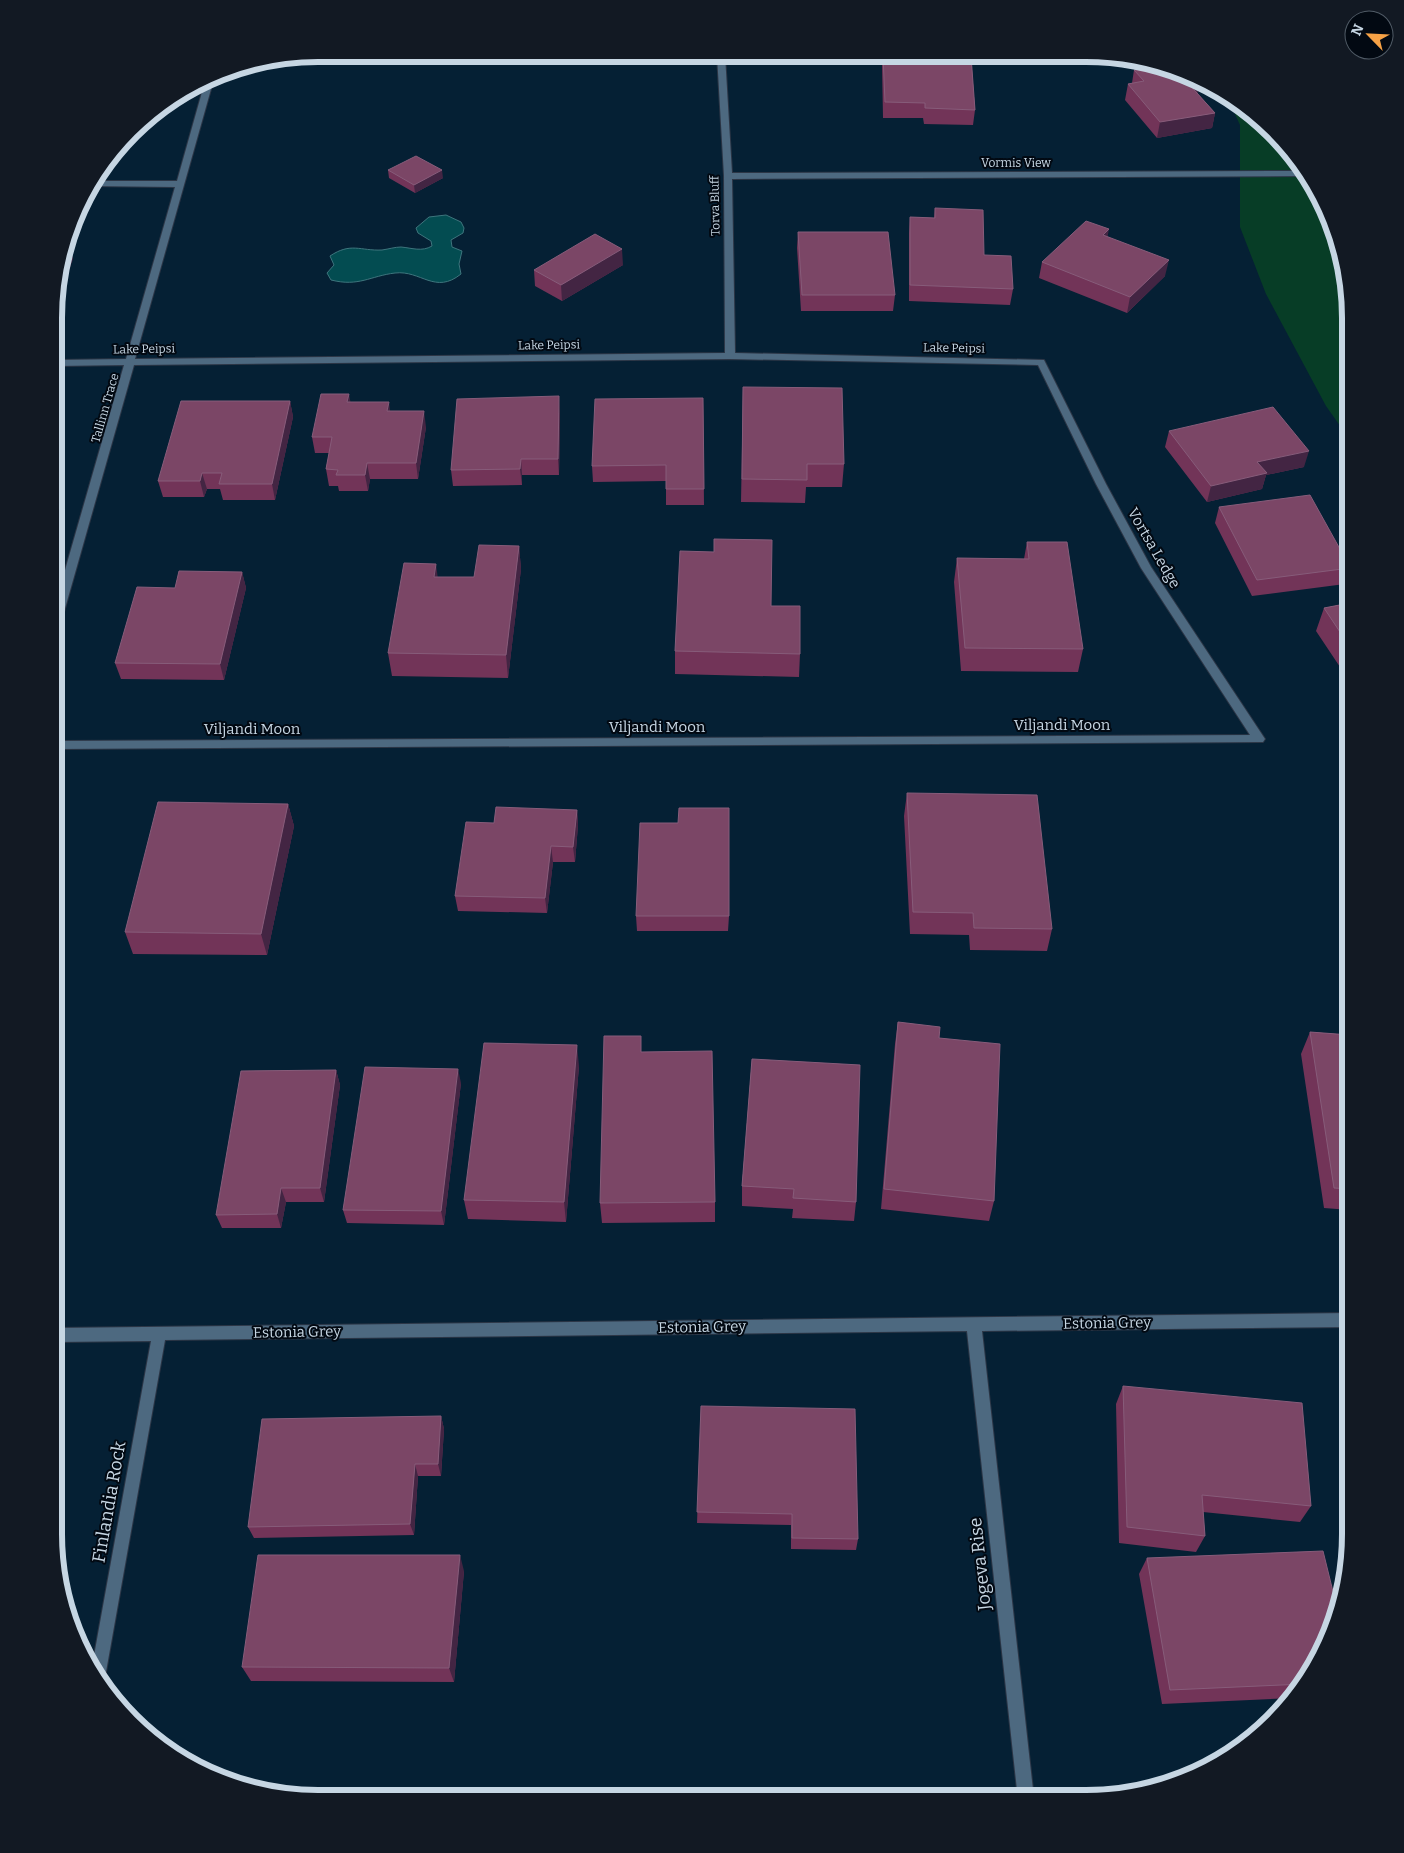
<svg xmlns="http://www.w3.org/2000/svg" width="1404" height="1853" font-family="Bitter,serif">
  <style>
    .green { fill: #073d26 }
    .water { fill: #034c51; stroke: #3e757d }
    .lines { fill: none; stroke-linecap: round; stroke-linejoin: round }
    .street-casing { stroke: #2c3646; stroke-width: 2 }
    .street { fill: #4d6980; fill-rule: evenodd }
    .wall { fill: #723458 }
    .shaded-wall { fill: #432543 }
    .building { fill: #7b4666; stroke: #875c7a }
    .labels { text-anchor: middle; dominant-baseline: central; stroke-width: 4; stroke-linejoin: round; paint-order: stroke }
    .far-street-label { font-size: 12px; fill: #c6d6e3; stroke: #020912 }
    .street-label { font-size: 15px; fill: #c6d6e3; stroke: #020912 }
    .near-street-label { font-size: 18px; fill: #c6d6e3; stroke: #020912 }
    .rim { fill: none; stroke: #c6d6e3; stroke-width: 6 }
  </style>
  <rect width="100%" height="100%" fill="#052034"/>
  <path class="green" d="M 1226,95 L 1284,144 L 1323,201 L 1341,250 L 1350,318 L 1350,440 L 1326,406 L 1266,294 L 1240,227 L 1240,125 Z"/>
  <path class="water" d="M 446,215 L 461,222 L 464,228 L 463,233 L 451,240 L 452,247 L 462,251 L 459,264 L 461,274 C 435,295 421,270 395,273 C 370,276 359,287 331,280 L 327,273 L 334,265 L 330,256 C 351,242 360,251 382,250 C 389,249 395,247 401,247 C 412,248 422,252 432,246 L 431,241 L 418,233 L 416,228 L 429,217 Z"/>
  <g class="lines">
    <g class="street-casing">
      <path id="street" d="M 717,55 L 725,55 L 732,173 L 1303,171 L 1306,176 L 732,179 L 735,353 L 1044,360 L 1106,484 L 1151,567 L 1263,736 L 1265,739 L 1263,742 L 55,749 L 55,741 L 1250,735 L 1141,568 L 1096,484 L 1038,365 L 730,359 L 134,365 L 60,626 L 55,630 L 55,605 L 124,365 L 56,366 L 56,360 L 126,359 L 175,187 L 89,186 L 93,181 L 177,181 L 204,85 L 212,80 L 213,82 L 135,359 L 725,353 L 724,176 Z
        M 1350,1313 L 1350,1327 L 982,1331 L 1034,1799 L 1018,1799 L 967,1331 L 165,1340 L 104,1683 L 102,1683 L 92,1667 L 151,1341 L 54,1342 L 54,1328 Z"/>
    </g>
    <use href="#street" class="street"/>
  </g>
  <path class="wall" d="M 882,55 L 971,56 L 975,110 L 973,125 L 924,124 L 923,118 L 883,118 L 882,65 Z
    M 1134,70 L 1197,93 L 1215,113 L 1212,128 L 1157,138 L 1125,100 L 1128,84 L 1132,83 Z
    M 388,170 L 443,178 L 415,193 L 389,178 Z
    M 935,208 L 984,255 L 1013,289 L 1010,305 L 909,301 L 909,233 L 910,217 L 934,218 Z
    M 798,232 L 895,295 L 893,311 L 801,311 L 797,248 Z
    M 1108,237 L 1165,276 L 1127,313 L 1039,278 L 1042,262 Z
    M 623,265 L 562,301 L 535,286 L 534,270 Z
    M 743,387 L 844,464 L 842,487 L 806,487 L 805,503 L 741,502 Z
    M 703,398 L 704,505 L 666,505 L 666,481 L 593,482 L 592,466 Z
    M 290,401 L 293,417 L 275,500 L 223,500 L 220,489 L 207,489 L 204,497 L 163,497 L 158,481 Z
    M 350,402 L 390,411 L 426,427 L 418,479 L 370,479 L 368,491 L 339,491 L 338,486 L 329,486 L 326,469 L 329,453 L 315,453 L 312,437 Z
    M 560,412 L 559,475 L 522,475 L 522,485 L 453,486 L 451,470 Z
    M 1169,431 L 1304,467 L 1266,475 L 1262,489 L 1207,502 L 1165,447 Z
    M 1219,507 L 1350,567 L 1350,570 L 1345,584 L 1252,596 L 1215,523 Z
    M 1027,542 L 1083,649 L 1078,672 L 961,671 L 954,582 L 957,558 L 1024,559 Z
    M 519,546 L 521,569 L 508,678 L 392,676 L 388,653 L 438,577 L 474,577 Z
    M 714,552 L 771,606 L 800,654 L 799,677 L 675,674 L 675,651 Z
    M 242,572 L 246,588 L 224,680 L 121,679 L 115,663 L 175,588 Z
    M 1350,603 L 1350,682 L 1316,631 L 1324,608 Z
    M 907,793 L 1052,929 L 1047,951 L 970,950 L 969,935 L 910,934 L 904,816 Z
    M 288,804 L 294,826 L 267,955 L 133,954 L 125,932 Z
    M 577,810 L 578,825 L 575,862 L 553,862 L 547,913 L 458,911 L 455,896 L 494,823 Z
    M 678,823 L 729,916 L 728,931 L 637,931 L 636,916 Z
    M 898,1022 L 939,1038 L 994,1201 L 989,1221 L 881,1209 L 895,1044 Z
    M 1310,1032 L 1350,1035 L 1350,1210 L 1324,1208 L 1301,1054 Z
    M 752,1059 L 856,1202 L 854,1221 L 792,1218 L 793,1209 L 742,1206 L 742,1186 Z
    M 579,1066 L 566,1222 L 468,1219 L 464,1200 Z
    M 336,1070 L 340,1085 L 324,1202 L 286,1202 L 281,1228 L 222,1228 L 216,1215 Z
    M 461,1083 L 444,1225 L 347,1223 L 343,1210 Z
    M 715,1202 L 715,1222 L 602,1223 L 600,1203 Z
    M 1123,1386 L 1311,1506 L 1300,1522 L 1203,1512 L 1205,1536 L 1196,1552 L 1119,1543 L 1116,1404 Z
    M 701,1406 L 858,1539 L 856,1550 L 791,1549 L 791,1525 L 697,1523 Z
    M 441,1416 L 444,1429 L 441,1476 L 418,1476 L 414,1535 L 254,1538 L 248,1527 Z
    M 1147,1558 L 1306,1681 L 1292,1698 L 1162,1704 L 1139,1574 Z
    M 464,1571 L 454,1682 L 251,1681 L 242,1667 Z"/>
  <path class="shaded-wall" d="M 1200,81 L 1197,96 L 1188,83 Z
    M 1215,113 L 1212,128 L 1157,138 L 1160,122 Z
    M 442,170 L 443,178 L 415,193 L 414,185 Z
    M 1109,229 L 1106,245 L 1103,235 Z
    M 69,245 L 73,259 L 56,307 L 56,283 Z
    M 622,249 L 623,265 L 562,301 L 561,285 Z
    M 1169,260 L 1165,276 L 1127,313 L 1130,297 Z
    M 349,394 L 352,410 L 347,402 Z
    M 559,396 L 560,412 L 559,475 L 558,459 Z
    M 290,401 L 293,417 L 275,500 L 272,484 Z
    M 389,402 L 391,418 L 387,411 Z
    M 424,411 L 426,427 L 418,479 L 416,463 Z
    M 1309,451 L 1304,467 L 1266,475 L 1262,489 L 1207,502 L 1211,486 L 1257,462 Z
    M 521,459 L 522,475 L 522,485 L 520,469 Z
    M 367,463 L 370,479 L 368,491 L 365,475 Z
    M 202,473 L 207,489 L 204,497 L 200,481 Z
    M 519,546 L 521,569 L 508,678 L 506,655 Z
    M 436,564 L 439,587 L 434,577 Z
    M 242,572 L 246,588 L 224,680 L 220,664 Z
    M 288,804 L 294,826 L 267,955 L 261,934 Z
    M 577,810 L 578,825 L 575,862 L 573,847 Z
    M 551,846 L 553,862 L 547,913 L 545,898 Z
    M 577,1045 L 579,1066 L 566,1222 L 564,1202 Z
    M 458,1069 L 461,1083 L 444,1225 L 441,1211 Z
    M 336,1070 L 340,1085 L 324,1202 L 320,1188 Z
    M 281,1188 L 286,1202 L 281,1228 L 277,1214 Z
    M 441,1416 L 444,1429 L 441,1476 L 438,1464 Z
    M 415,1464 L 418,1476 L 414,1535 L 410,1524 Z
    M 460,1555 L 464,1571 L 454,1682 L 449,1668 Z"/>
  <path class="building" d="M 883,55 L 971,56 L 975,110 L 925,108 L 925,103 L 885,102 Z
    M 1159,66 L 1187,74 L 1200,81 L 1188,83 L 1215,113 L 1160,122 L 1128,84 L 1144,81 L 1134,70 Z
    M 416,156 L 442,170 L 414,185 L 388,170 Z
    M 935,208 L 983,210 L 984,255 L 1011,256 L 1013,289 L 910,285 L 910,217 L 935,218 Z
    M 1086,221 L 1109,229 L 1103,235 L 1169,260 L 1130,297 L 1042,262 Z
    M 798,232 L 888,232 L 895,295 L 802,295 Z
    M 595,234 L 622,249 L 561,285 L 534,270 Z
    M 743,387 L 842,388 L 844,464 L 807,464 L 807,480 L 742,479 Z
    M 321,394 L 349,394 L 347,402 L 389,402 L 387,411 L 424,411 L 416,463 L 367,463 L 365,475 L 336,475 L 338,470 L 326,469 L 332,437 L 312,437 Z
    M 559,396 L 558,459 L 521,459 L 520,469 L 451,470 L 457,399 Z
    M 703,398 L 704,489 L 666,489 L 666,465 L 592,466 L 595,399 Z
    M 181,401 L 290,401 L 272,484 L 219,484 L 222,473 L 202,473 L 200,481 L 158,481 Z
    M 1273,407 L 1309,451 L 1257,462 L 1267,473 L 1211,486 L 1169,431 Z
    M 1310,495 L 1350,567 L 1350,568 L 1257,580 L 1219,507 Z
    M 714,539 L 772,540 L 771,606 L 800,606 L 800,654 L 675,651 L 680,551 L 714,552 Z
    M 1027,542 L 1067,542 L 1083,649 L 965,648 L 957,558 L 1029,559 Z
    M 479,545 L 519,546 L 506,655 L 388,653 L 404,563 L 436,564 L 434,577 L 474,577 Z
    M 179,571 L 242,572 L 220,664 L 115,663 L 137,587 L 175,588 Z
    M 1350,603 L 1350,647 L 1324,608 Z
    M 907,793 L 1037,795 L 1052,929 L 974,928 L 973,913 L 913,912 Z
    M 158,802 L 288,804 L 261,934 L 125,932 Z
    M 496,807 L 577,810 L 573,847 L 551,846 L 545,898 L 455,896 L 466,822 L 494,823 Z
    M 679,808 L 729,808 L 729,916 L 636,916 L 640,823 L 678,823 Z
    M 898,1022 L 940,1027 L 939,1038 L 1000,1044 L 994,1201 L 884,1189 Z
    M 1310,1032 L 1350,1035 L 1350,1189 L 1334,1188 Z
    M 604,1036 L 641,1036 L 641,1052 L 712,1051 L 715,1202 L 600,1203 Z
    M 484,1043 L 577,1045 L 564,1202 L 464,1200 Z
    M 752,1059 L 860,1065 L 856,1202 L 793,1198 L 794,1189 L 742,1186 Z
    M 365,1067 L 458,1069 L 441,1211 L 343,1210 Z
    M 336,1070 L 320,1188 L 281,1188 L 277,1214 L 216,1215 L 241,1071 Z
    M 1123,1386 L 1302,1403 L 1311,1506 L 1202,1495 L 1205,1536 L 1127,1527 Z
    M 701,1406 L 855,1409 L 858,1539 L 792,1538 L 792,1514 L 697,1512 Z
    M 441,1416 L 438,1464 L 415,1464 L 410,1524 L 248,1527 L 262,1419 Z
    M 1323,1551 L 1338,1612 L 1336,1619 L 1306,1681 L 1304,1684 L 1170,1690 L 1147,1558 Z
    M 258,1555 L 460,1555 L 449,1668 L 242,1667 Z"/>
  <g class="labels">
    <g class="far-street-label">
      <text x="1016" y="163">Vormis View</text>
      <text transform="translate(715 206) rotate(-91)">Torva Bluff</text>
      <text transform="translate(549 345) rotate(-1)">Lake Peipsi</text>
      <text transform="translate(954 348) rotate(1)">Lake Peipsi</text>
      <text transform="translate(144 349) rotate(-1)">Lake Peipsi</text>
      <text transform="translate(105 408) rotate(-74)">Tallinn Trace</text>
    </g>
    <g class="street-label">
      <text transform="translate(1154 548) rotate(60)">Vortsa Ledge</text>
      <text x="1062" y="725">Viljandi Moon</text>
      <text x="657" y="727">Viljandi Moon</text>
      <text x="252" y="729">Viljandi Moon</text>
      <text transform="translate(1107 1323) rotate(-1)">Estonia Grey</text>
      <text transform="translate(702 1327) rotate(-1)">Estonia Grey</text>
      <text transform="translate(297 1332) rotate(-1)">Estonia Grey</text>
    </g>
    <g class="near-street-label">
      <text transform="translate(109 1502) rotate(-80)">Finlandia Rock</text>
      <text transform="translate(980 1564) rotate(-96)">Jogeva Rise</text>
    </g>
  </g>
  <path d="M0 0H1404V1853H0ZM318 62H1086A256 256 0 0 1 1342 318V1534A256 256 0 0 1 1086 1790H318A256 256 0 0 1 62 1534V318A256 256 0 0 1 318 62Z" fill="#121923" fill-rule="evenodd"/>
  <path class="rim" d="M318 62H1086A256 256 0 0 1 1342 318V1534A256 256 0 0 1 1086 1790H318A256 256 0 0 1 62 1534V318A256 256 0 0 1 318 62Z"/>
  <g transform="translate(1369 35) rotate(294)"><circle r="24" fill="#020912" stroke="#505b66"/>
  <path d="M0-4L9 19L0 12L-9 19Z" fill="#f6a246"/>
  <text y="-8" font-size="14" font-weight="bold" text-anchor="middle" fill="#c6d6e3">N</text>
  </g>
</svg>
